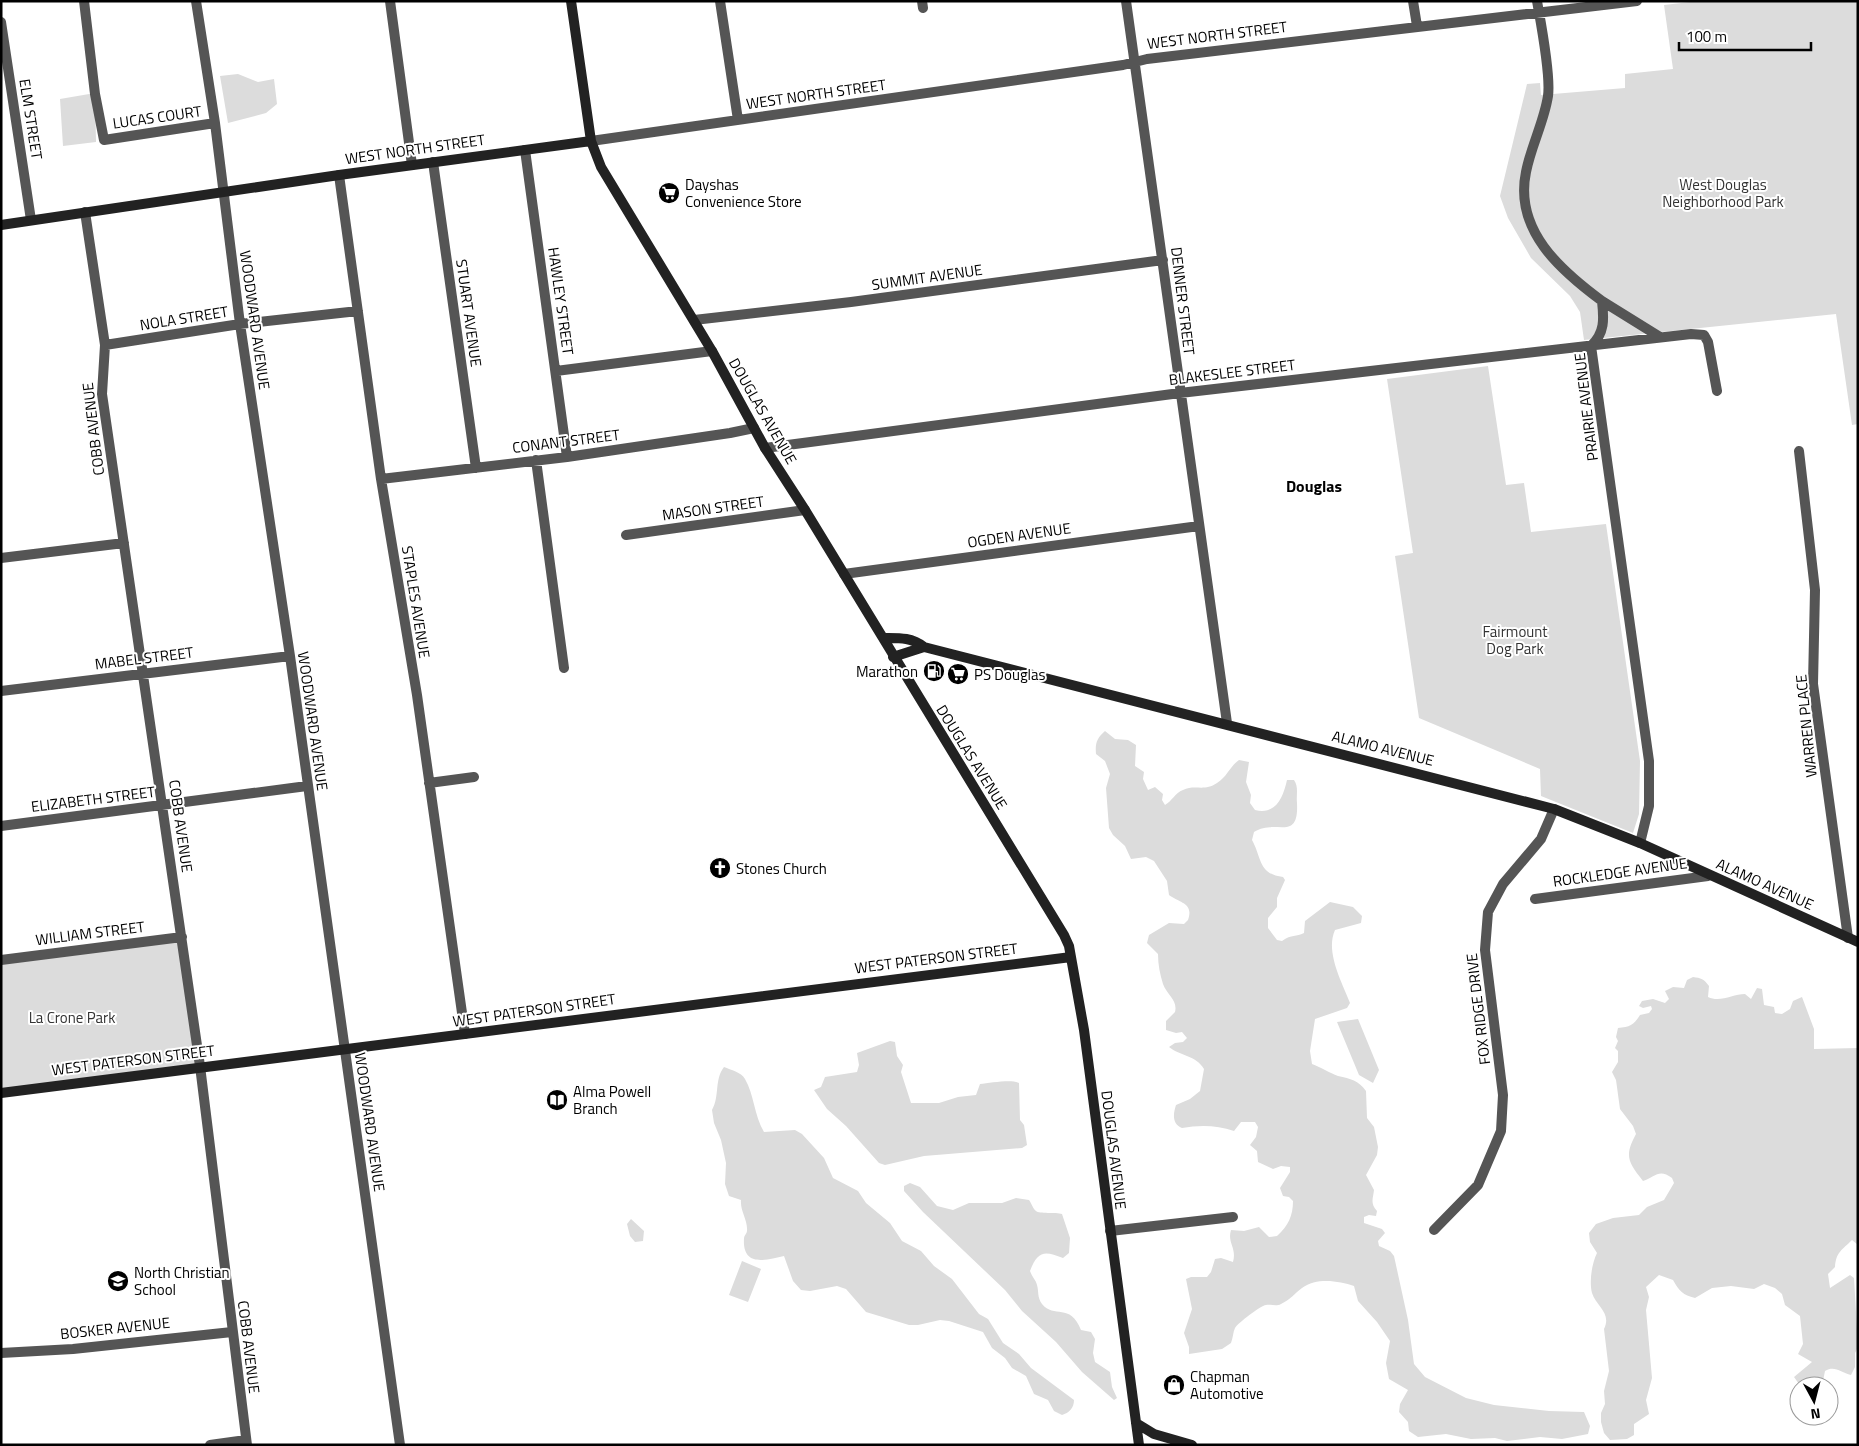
<svg xmlns="http://www.w3.org/2000/svg" width="1859" height="1446" font-family="'Titillium Web',sans-serif">
  <style>
    .green { fill: #dcdcdc }
    .lines { fill: none; stroke-linecap: round; stroke-linejoin: round }
    .street { stroke: #555; stroke-width: 10 }
    .secondary { stroke: #222; stroke-width: 10 }
    .labels { text-anchor: middle; dominant-baseline: central; stroke-width: 4; stroke-linejoin: round; paint-order: stroke }
    .street-label { font-size: 15px; fill: #000; stroke: #fff }
    .poi-label { font-size: 15px; fill: #000; stroke: #fff; text-anchor: start }
    .park-label { font-size: 15px; fill: #333; stroke: #fff }
    .neighbourhood-label { font-size: 16px; font-weight: bold; fill: #000; stroke: #fff }
  </style>
  <rect width="100%" height="100%" fill="#fff"/>
  <path class="green" d="M 1699,1 L 1858,1 L 1858,424 L 1852,425 L 1836,314 L 1584,340 L 1580,312 L 1570,296 L 1531,258 L 1508,218 L 1500,196 L 1527,84 L 1540,83 L 1541,95 L 1625,88 L 1625,74 L 1673,69 L 1664,5 Z
    M 238,74 L 258,82 L 274,79 L 277,104 L 266,113 L 228,123 L 220,76 Z
    M 95,93 L 96,142 L 63,146 L 60,99 Z
    M 1488,366 L 1506,485 L 1524,483 L 1531,532 L 1606,524 L 1640,761 L 1639,814 L 1633,833 L 1541,796 L 1540,769 L 1419,718 L 1395,556 L 1413,553 L 1387,379 Z
    M 1105,731 L 1115,739 L 1128,740 L 1136,745 L 1135,766 L 1144,772 L 1143,779 L 1148,790 L 1155,787 L 1163,794 L 1162,800 L 1165,805 C 1172,801 1175,793 1183,790 C 1195,784 1204,792 1217,783 C 1227,777 1230,766 1239,760 L 1249,762 L 1246,782 L 1251,795 L 1250,803 L 1255,810 C 1276,815 1283,798 1287,780 L 1294,780 C 1299,787 1296,795 1297,803 C 1299,843 1275,818 1254,832 L 1252,840 C 1262,858 1258,874 1283,877 L 1285,880 L 1277,898 L 1277,907 L 1268,918 L 1268,928 L 1277,940 L 1282,941 C 1292,934 1296,937 1304,933 L 1305,921 L 1330,902 L 1353,907 L 1362,916 L 1361,923 L 1335,930 C 1325,952 1342,982 1350,1003 L 1347,1008 L 1315,1019 L 1310,1051 L 1312,1064 C 1320,1067 1330,1073 1338,1076 C 1351,1079 1358,1080 1366,1091 L 1367,1118 L 1374,1127 L 1378,1147 L 1377,1155 L 1366,1175 L 1374,1190 C 1373,1199 1370,1203 1377,1211 L 1376,1216 L 1369,1215 L 1364,1217 L 1364,1223 L 1382,1229 L 1385,1233 L 1378,1241 L 1379,1246 L 1390,1251 L 1394,1256 L 1408,1320 L 1414,1364 L 1425,1377 L 1466,1398 L 1494,1405 L 1549,1411 L 1584,1412 L 1590,1426 L 1588,1434 L 1562,1439 L 1540,1437 L 1507,1441 L 1495,1438 L 1471,1439 L 1446,1434 L 1418,1437 L 1409,1431 L 1408,1422 L 1399,1412 L 1400,1404 L 1408,1390 L 1389,1379 L 1386,1363 L 1390,1341 L 1377,1322 L 1358,1301 L 1354,1286 C 1339,1281 1317,1277 1302,1288 C 1295,1293 1290,1300 1281,1304 C 1276,1307 1271,1304 1266,1305 C 1260,1306 1238,1323 1235,1328 C 1233,1332 1233,1338 1231,1343 L 1222,1349 L 1189,1354 L 1189,1347 L 1184,1333 L 1192,1309 L 1186,1279 L 1191,1277 L 1207,1277 L 1211,1272 L 1215,1259 L 1221,1258 L 1233,1262 C 1237,1248 1227,1243 1231,1230 L 1244,1231 L 1259,1227 L 1269,1237 L 1277,1236 C 1288,1226 1293,1216 1293,1201 L 1289,1197 L 1283,1196 L 1280,1188 L 1290,1172 L 1290,1167 L 1281,1166 L 1273,1169 L 1258,1162 L 1257,1151 L 1250,1145 L 1256,1137 L 1258,1127 L 1255,1122 L 1241,1122 L 1234,1131 C 1217,1125 1199,1125 1182,1128 C 1172,1124 1173,1114 1176,1105 L 1190,1099 L 1200,1091 L 1204,1069 C 1196,1055 1180,1056 1169,1047 L 1175,1043 L 1183,1042 L 1187,1038 L 1182,1032 L 1176,1033 L 1166,1030 L 1166,1021 L 1175,1012 C 1178,1000 1167,995 1163,984 C 1160,974 1158,965 1158,954 L 1147,943 L 1149,935 L 1169,923 L 1184,924 L 1188,920 C 1194,903 1180,903 1169,895 L 1167,881 L 1154,861 L 1146,857 L 1131,859 L 1125,846 L 1113,835 L 1109,828 L 1106,788 L 1110,774 L 1105,761 L 1096,754 C 1095,743 1097,738 1105,731 Z
    M 182,937 L 200,1066 L 1,1092 L 1,960 Z
    M 1693,977 C 1701,978 1704,979 1709,986 L 1708,997 C 1720,1003 1733,994 1745,994 L 1751,999 L 1757,988 L 1762,989 L 1764,1005 L 1774,1007 L 1775,1013 L 1782,1014 L 1790,1009 L 1793,1001 L 1802,997 L 1814,1029 L 1814,1049 L 1858,1048 L 1858,1245 L 1852,1240 C 1842,1250 1836,1252 1835,1267 L 1828,1274 L 1830,1288 L 1850,1275 L 1854,1278 L 1858,1347 L 1855,1353 L 1855,1367 L 1851,1375 C 1841,1373 1835,1365 1825,1371 L 1822,1386 L 1799,1386 L 1799,1399 L 1792,1398 L 1792,1391 L 1799,1384 L 1794,1377 L 1812,1362 L 1798,1354 L 1803,1344 L 1800,1316 L 1785,1305 L 1782,1294 L 1775,1288 L 1764,1284 L 1754,1289 L 1731,1286 L 1712,1288 L 1695,1298 C 1683,1295 1679,1291 1673,1280 L 1659,1275 L 1646,1287 L 1649,1297 L 1646,1310 L 1652,1378 L 1646,1400 L 1649,1414 L 1634,1424 L 1634,1435 L 1627,1439 L 1610,1440 L 1604,1433 L 1601,1422 L 1601,1413 L 1605,1404 L 1604,1391 L 1609,1371 L 1604,1329 C 1612,1313 1596,1306 1592,1293 C 1589,1281 1592,1263 1597,1253 L 1590,1242 L 1589,1233 L 1596,1224 L 1613,1218 L 1639,1215 L 1647,1207 L 1664,1200 L 1674,1183 L 1672,1178 C 1659,1168 1655,1177 1643,1181 C 1628,1162 1624,1156 1636,1134 L 1633,1126 L 1620,1109 L 1616,1080 L 1612,1072 L 1618,1062 L 1618,1051 L 1615,1048 L 1618,1041 L 1616,1037 L 1618,1028 C 1630,1027 1634,1025 1640,1015 L 1649,1013 L 1652,1009 L 1651,1006 L 1643,1008 L 1639,1006 L 1642,1001 L 1653,999 L 1665,1003 L 1669,999 L 1665,991 L 1673,987 L 1684,988 L 1687,980 Z
    M 1358,1019 L 1379,1070 L 1373,1083 L 1359,1075 L 1337,1022 Z
    M 890,1041 L 895,1042 L 897,1056 L 903,1065 L 901,1072 L 911,1103 L 939,1103 L 958,1097 L 976,1095 L 980,1084 C 990,1083 1012,1079 1019,1083 L 1020,1120 L 1024,1125 L 1027,1145 L 1022,1148 L 924,1156 L 885,1165 L 879,1163 L 846,1126 L 827,1109 L 814,1090 L 821,1087 L 825,1077 L 857,1072 L 859,1065 L 857,1053 Z
    M 724,1067 C 731,1070 741,1072 745,1079 C 754,1094 754,1115 764,1132 L 795,1130 L 802,1134 L 824,1158 L 833,1178 L 858,1191 L 866,1203 L 890,1223 L 902,1241 L 921,1251 L 934,1266 L 952,1279 L 979,1314 L 988,1319 L 1003,1343 L 1019,1354 L 1031,1368 L 1074,1400 C 1074,1408 1069,1413 1062,1415 L 1054,1411 L 1048,1400 L 1034,1394 L 1026,1376 L 1012,1368 L 1005,1358 L 992,1348 L 983,1332 L 949,1321 L 940,1320 L 918,1325 L 909,1325 L 866,1312 L 846,1289 L 837,1286 L 810,1291 L 801,1290 L 793,1281 L 784,1256 C 766,1260 742,1268 744,1238 C 744,1236 747,1233 747,1231 C 748,1220 740,1211 741,1200 L 729,1196 L 725,1184 L 726,1163 L 721,1140 L 714,1123 L 712,1110 C 720,1096 714,1080 724,1067 Z
    M 910,1183 L 920,1187 L 937,1206 L 953,1210 L 969,1203 L 1002,1203 L 1016,1198 L 1029,1200 C 1032,1204 1033,1209 1036,1211 C 1039,1214 1056,1212 1062,1214 L 1070,1238 L 1069,1253 L 1063,1258 C 1045,1251 1038,1250 1030,1271 C 1032,1277 1036,1280 1037,1285 C 1039,1292 1037,1297 1042,1304 C 1054,1319 1070,1302 1081,1330 L 1091,1332 L 1095,1339 L 1093,1353 L 1095,1362 L 1110,1372 L 1112,1387 L 1117,1398 L 1114,1400 L 1082,1372 L 1056,1342 L 1022,1311 L 1005,1290 L 923,1212 L 904,1191 L 904,1186 Z
    M 631,1219 L 644,1231 L 643,1241 L 635,1242 L 630,1236 L 627,1224 Z
    M 742,1261 L 761,1269 L 748,1302 L 729,1295 Z"/>
  <g class="lines">
    <path class="street" d="M 84,1 L 95,94 L 104,140 L 215,123
      M 196,1 L 215,123 L 240,324 L 290,656 L 400,1445
      M 390,1 L 412,165
      M 720,1 L 738,120
      M 922,1 L 923,8
      M 1126,1 L 1227,723
      M 1413,1 L 1417,26
      M 1537,1 C 1541,24 1551,75 1548,96 C 1544,122 1531,146 1526,172 C 1514,230 1560,270 1602,301 C 1604,319 1605,333 1591,346 L 1649,761 L 1649,806 L 1640,843
      M 1,22 L 31,220
      M 591,141 L 1123,65 L 1147,59 L 1637,1
      M 525,150 L 567,457
      M 433,162 L 476,468
      M 339,175 L 381,479 L 417,695 L 465,1034
      M 85,212 L 105,345 L 102,394 L 200,1066 L 247,1445
      M 1602,301 L 1660,337
      M 694,320 L 851,302 L 1163,260
      M 105,345 L 240,324 L 358,311
      M 556,371 L 712,351
      M 765,448 L 1180,393 L 1691,334 L 1704,335 L 1708,342 L 1717,391
      M 1799,451 L 1815,590 L 1813,684 L 1848,938
      M 536,460 L 564,668
      M 381,479 L 567,457 L 730,433 L 754,428
      M 626,535 L 805,510
      M 1,558 L 124,543
      M 844,574 L 1199,526
      M 1,691 L 290,656
      M 429,783 L 474,777
      M 1,826 L 307,786
      M 1535,899 L 1708,876
      M 1,960 L 182,937
      M 1434,1230 L 1478,1185 L 1501,1131 L 1503,1095 L 1485,950 L 1488,912 L 1503,884 L 1541,839 L 1554,809
      M 1110,1231 L 1233,1217
      M 1,1353 L 73,1349 L 232,1332
      M 210,1445 L 246,1440"/>
    <path class="secondary" d="M 571,1 L 591,141 L 601,167 L 712,351 L 765,448 L 805,510 L 1064,935 L 1069,946 L 1084,1030 L 1139,1445
      M 1,225 L 339,175 L 591,141
      M 883,638 C 899,638 911,637 924,647 L 1554,809 L 1640,843 L 1858,942
      M 893,657 L 924,647
      M 1,1093 L 1071,957
      M 1136,1423 L 1154,1434 L 1192,1445"/>
  </g>
  <defs>
    <g id="supermarket-disc" transform="scale(1.125)"><circle r="9.5" fill="#000" stroke="#fff"/><path d="M-6-5.5h2.5l.6 2H6L4.5 2H-2.5L-4.4-4H-6ZM-1.5 3.2a1.3 1.3 0 1 0 .1 0ZM3 3.2a1.3 1.3 0 1 0 .1 0Z" fill="#fff"/></g>
    <g id="fuel-disc" transform="scale(1.125)"><circle r="9.5" fill="#000" stroke="#fff"/><path d="M-5.5-6h7V0h2V4h1.3V-2.5L3-4.5l.8-.8L6-3V5H2.5V1h-1V6h-7ZM-4.2-4.7v3.2H.2V-4.7Z" fill="#fff"/></g>
    <g id="church-disc" transform="scale(1.125)"><circle r="9.5" fill="#000" stroke="#fff"/><path d="M-1.2-6h2.4v3.5h3.3v2.4h-3.3V6h-2.4V-.1h-3.3v-2.4h3.3Z" fill="#fff"/></g>
    <g id="library-disc" transform="scale(1.125)"><circle r="9.5" fill="#000" stroke="#fff"/><path d="M-6-4Q-3-5.5-.7-3.5V5Q-3 3-6 4ZM6-4Q3-5.5 .7-3.5V5Q3 3 6 4Z" fill="#fff"/></g>
    <g id="school-disc" transform="scale(1.125)"><circle r="9.5" fill="#000" stroke="#fff"/><path d="M0-5L7-2L0 1L-7-2ZM-4 1L0 2.5L4 1V4Q0 6-4 4Z" fill="#fff"/></g>
    <g id="shop-disc" transform="scale(1.125)"><circle r="9.5" fill="#000" stroke="#fff"/><path d="M-5-2.5h2.3a2.7 3.5 0 0 1 5.4 0H5L5.5 6h-11ZM-1.5-2.5h3a1.5 2.3 0 0 0-3 0Z" fill="#fff"/></g>
  </defs>
  <g fill-rule="evenodd">
    <use href="#supermarket-disc" x="669" y="193"/>
    <use href="#fuel-disc" x="934" y="671"/>
    <use href="#supermarket-disc" x="958" y="674"/>
    <use href="#church-disc" x="720" y="868"/>
    <use href="#library-disc" x="557" y="1100"/>
    <use href="#school-disc" x="118" y="1281"/>
    <use href="#shop-disc" x="1174" y="1385"/>
  </g>
  <g class="labels">
    <g class="street-label">
      <text transform="translate(1217 35) rotate(-7)">WEST NORTH STREET</text>
      <text transform="translate(816 94) rotate(-8)">WEST NORTH STREET</text>
      <text transform="translate(157 117) rotate(-8)">LUCAS COURT</text>
      <text transform="translate(31 119) rotate(81)">ELM STREET</text>
      <text transform="translate(415 149) rotate(-8)">WEST NORTH STREET</text>
      <text transform="translate(927 277) rotate(-8)">SUMMIT AVENUE</text>
      <text transform="translate(561 301) rotate(82)">HAWLEY STREET</text>
      <text transform="translate(1183 301) rotate(83)">DENNER STREET</text>
      <text transform="translate(469 313) rotate(82)">STUART AVENUE</text>
      <text transform="translate(184 318) rotate(-9)">NOLA STREET</text>
      <text transform="translate(255 320) rotate(82)">WOODWARD AVENUE</text>
      <text transform="translate(1232 372) rotate(-7)">BLAKESLEE STREET</text>
      <text transform="translate(1586 407) rotate(-97)">PRAIRIE AVENUE</text>
      <text transform="translate(763 411) rotate(60)">DOUGLAS AVENUE</text>
      <text transform="translate(93 429) rotate(-97)">COBB AVENUE</text>
      <text transform="translate(566 441) rotate(-7)">CONANT STREET</text>
      <text transform="translate(713 508) rotate(-8)">MASON STREET</text>
      <text transform="translate(1019 535) rotate(-8)">OGDEN AVENUE</text>
      <text transform="translate(416 602) rotate(81)">STAPLES AVENUE</text>
      <text transform="translate(144 658) rotate(-7)">MABEL STREET</text>
      <text transform="translate(313 721) rotate(82)">WOODWARD AVENUE</text>
      <text transform="translate(1806 726) rotate(-96)">WARREN PLACE</text>
      <text transform="translate(1383 748) rotate(14)">ALAMO AVENUE</text>
      <text transform="translate(972 757) rotate(58)">DOUGLAS AVENUE</text>
      <text transform="translate(93 799) rotate(-7)">ELIZABETH STREET</text>
      <text transform="translate(181 826) rotate(82)">COBB AVENUE</text>
      <text transform="translate(1620 872) rotate(-8)">ROCKLEDGE AVENUE</text>
      <text transform="translate(1765 884) rotate(24)">ALAMO AVENUE</text>
      <text transform="translate(90 933) rotate(-7)">WILLIAM STREET</text>
      <text transform="translate(936 958) rotate(-7)">WEST PATERSON STREET</text>
      <text transform="translate(1478 1009) rotate(-97)">FOX RIDGE DRIVE</text>
      <text transform="translate(534 1010) rotate(-8)">WEST PATERSON STREET</text>
      <text transform="translate(133 1060) rotate(-7)">WEST PATERSON STREET</text>
      <text transform="translate(370 1122) rotate(82)">WOODWARD AVENUE</text>
      <text transform="translate(1114 1150) rotate(83)">DOUGLAS AVENUE</text>
      <text transform="translate(115 1328) rotate(-6)">BOSKER AVENUE</text>
      <text transform="translate(249 1347) rotate(83)">COBB AVENUE</text>
    </g>
    <g class="poi-label">
      <text x="685" y="184">Dayshas<tspan x="685" dy="17">Convenience Store</tspan></text>
      <text x="918" y="671" text-anchor="end">Marathon</text>
      <text x="974" y="674">PS Douglas</text>
      <text x="736" y="868">Stones Church</text>
      <text x="573" y="1091">Alma Powell<tspan x="573" dy="17">Branch</tspan></text>
      <text x="134" y="1272">North Christian<tspan x="134" dy="17">School</tspan></text>
      <text x="1190" y="1376">Chapman<tspan x="1190" dy="17">Automotive</tspan></text>
    </g>
    <g class="park-label">
      <text x="1723" y="184">West Douglas<tspan x="1723" dy="17">Neighborhood Park</tspan></text>
      <text x="1515" y="631">Fairmount<tspan x="1515" dy="17">Dog Park</tspan></text>
      <text x="72" y="1017">La Crone Park</text>
    </g>
    <g class="neighbourhood-label">
      <text x="1314" y="486">Douglas</text>
    </g>
  </g>
  <rect width="1859" height="1446" fill="none" stroke="#000000" stroke-width="5"/>
  <g transform="translate(1814 1401) rotate(173)"><circle r="24" fill="#ffffff" stroke="#999999"/>
  <path d="M0-4L9 19L0 12L-9 19Z" fill="#000000"/>
  <text y="-8" font-size="14" font-weight="bold" text-anchor="middle" fill="#000000">N</text>
  </g>
  <path d="M1679 42v8h132v-8" fill="none" stroke="#000000" stroke-width="2.5"/>
  <text x="1686" y="42" font-size="15" fill="#000000" stroke="#ffffff" stroke-width="4" paint-order="stroke">100 m</text>
</svg>
